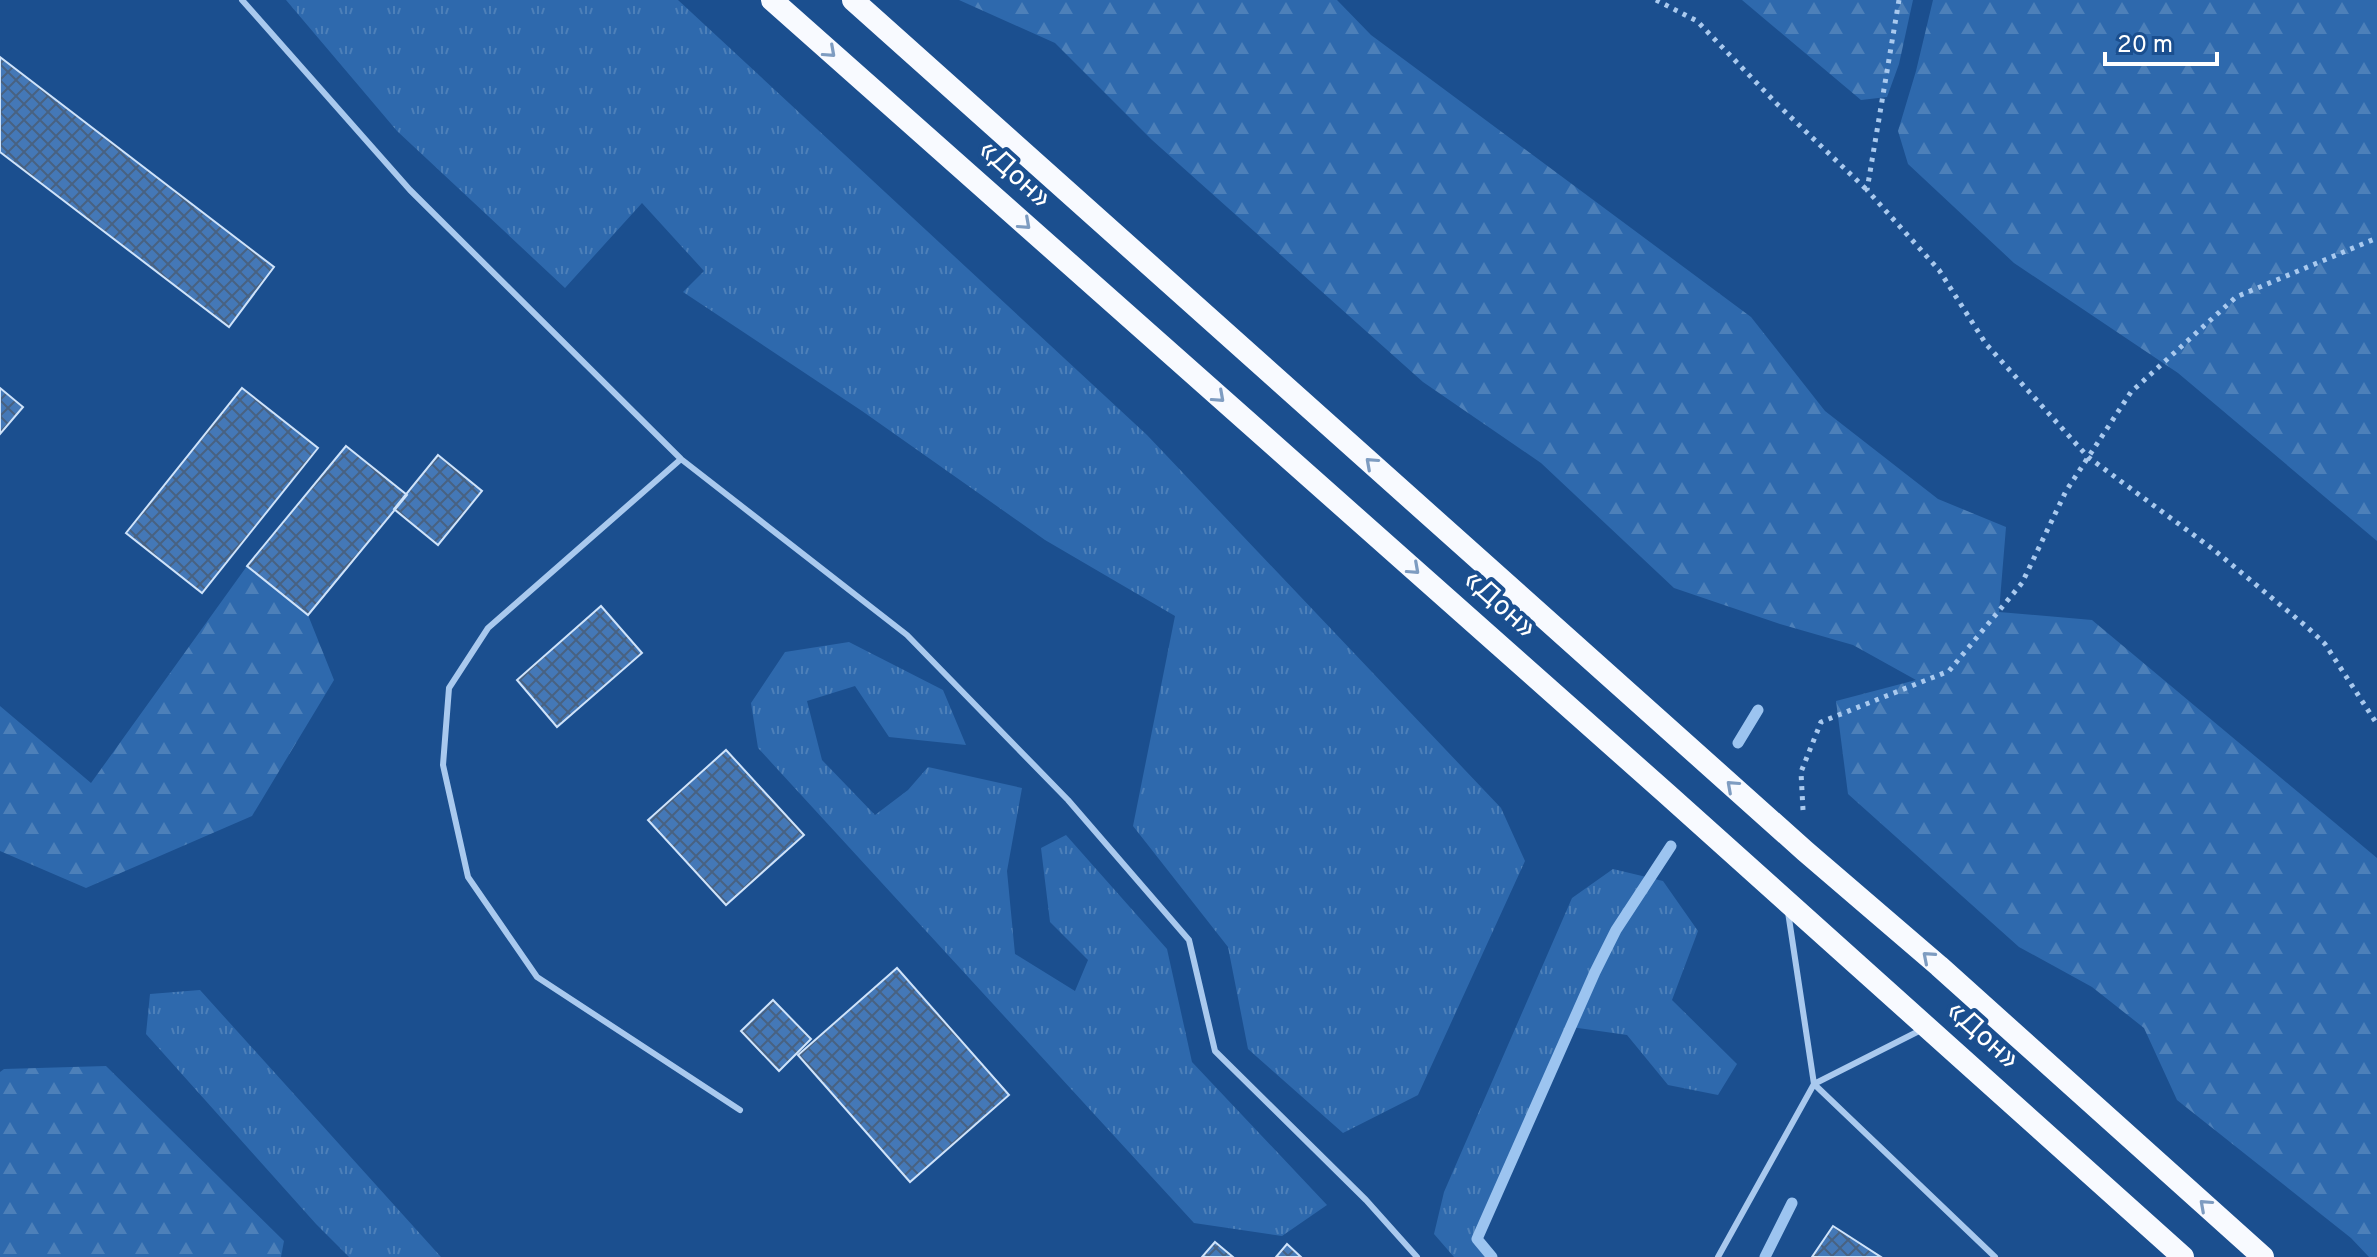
<svg xmlns="http://www.w3.org/2000/svg" width="2377" height="1257" font-family="Overpass,sans-serif">
  <style>
    .grass { fill: url(#grass-tufts) }
    .forest { fill: url(#forest-firs) }
    .lines { fill: none; stroke-linecap: round; stroke-linejoin: round }
    .stream { stroke: #9cc4f0; stroke-width: 11 }
    .building { fill: url(#building-cross-hatch); stroke: #cfe3fa; stroke-width: 2 }
    .path { stroke: #a9c9ee; stroke-width: 5; stroke-dasharray: 4 6; stroke-linecap: butt }
    .service { stroke: #a9c9ee; stroke-width: 6 }
    .trunk { stroke: #f8faff; stroke-width: 22 }
    .oneway { stroke: #7e9cc1 }
    .labels { text-anchor: middle; dominant-baseline: central; stroke-width: 8; stroke-linejoin: round; paint-order: stroke }
    .street-label { font-size: 28px; fill: #fff; stroke: #1b4f8f }
  </style>
  <defs>
    <pattern id="grass-tufts" width="24" height="20" patternUnits="userSpaceOnUse" patternTransform="scale(2)"><rect width="24" height="20" fill="#2e69ad"/><path d="M3 7l-1-3M5 7V3M7 7l1-3M15 17l-1-3M17 17v-4M19 17l1-3" fill="none" stroke="#4d80b9"/></pattern>
    <pattern id="forest-firs" width="22" height="20" patternUnits="userSpaceOnUse" patternTransform="scale(2)"><rect width="22" height="20" fill="#2e69ad"/><path d="M5 1l3.5 6h-7zM16 11l3.5 6h-7z" fill="#4d80b9"/></pattern>
    <pattern id="building-cross-hatch" width="8" height="8" patternUnits="userSpaceOnUse" patternTransform="scale(2)"><rect width="8" height="8" fill="#4478b7"/><path d="M0 0l8 8M0 8l8-8" fill="none" stroke="#486282"/></pattern>
  </defs>
  <rect width="100%" height="100%" fill="#1b4f8f"/>
  <path class="grass" d="M 286,0 L 678,0 L 1147,435 L 1501,808 L 1525,861 L 1418,1095 L 1343,1133 L 1248,1049 L 1228,947 L 1133,826 L 1175,616 L 1045,540 L 862,411 L 683,292 L 704,271 L 642,203 L 565,288 L 397,131 Z
    M 849,642 L 943,690 L 966,745 L 889,737 L 855,686 L 807,701 L 822,760 L 875,815 L 908,790 L 928,767 L 1022,788 L 1007,871 L 1015,954 L 1075,991 L 1088,960 L 1050,922 L 1041,848 L 1066,835 L 1167,949 L 1192,1062 L 1327,1205 L 1282,1236 L 1194,1223 L 758,748 L 751,703 L 785,652 Z
    M 1613,869 L 1663,881 L 1698,931 L 1672,1000 L 1737,1064 L 1718,1095 L 1668,1085 L 1627,1035 L 1571,1027 L 1477,1239 L 1492,1257 L 1454,1257 L 1434,1234 L 1444,1192 L 1572,898 Z
    M 200,990 L 441,1257 L 349,1257 L 316,1224 L 146,1034 L 150,994 Z"/>
  <path class="forest" d="M 959,0 L 1337,0 L 1371,35 L 1751,317 L 1825,411 L 1938,499 L 2006,527 L 1999,612 L 2092,620 L 2377,858 L 2377,1257 L 2369,1257 L 2351,1238 L 2177,1100 L 2144,1028 L 2092,987 L 2019,947 L 1848,794 L 1836,701 L 1916,680 L 1853,645 L 1780,624 L 1674,588 L 1541,463 L 1423,382 L 1152,140 L 1055,43 Z
    M 1742,0 L 1913,0 L 1899,64 L 1887,97 L 1861,100 Z
    M 1933,0 L 2377,0 L 2377,541 L 2178,373 L 2014,263 L 1908,164 L 1898,131 L 1916,71 Z
    M 247,566 L 308,615 L 334,680 L 252,816 L 86,888 L 0,851 L 0,706 L 91,783 Z
    M 106,1066 L 284,1241 L 281,1257 L 0,1257 L 0,1072 L 4,1069 Z"/>
  <g class="lines">
    <path class="stream" d="M 1738,743 L 1758,710
      M 1492,1257 L 1477,1239 L 1595,972 L 1616,930 L 1671,846
      M 1765,1257 L 1792,1203"/>
  </g>
  <path class="building" d="M 0,57 L 274,267 L 229,327 L 0,152 Z
    M 0,388 L 23,407 L 0,434 Z
    M 242,388 L 318,448 L 202,593 L 126,533 Z
    M 346,446 L 407,495 L 308,615 L 247,566 Z
    M 438,455 L 482,491 L 438,545 L 394,509 Z
    M 601,606 L 642,653 L 557,727 L 517,680 Z
    M 726,750 L 804,835 L 726,905 L 648,820 Z
    M 897,968 L 1009,1095 L 910,1182 L 798,1055 Z
    M 773,1000 L 811,1039 L 779,1071 L 741,1031 Z
    M 1833,1226 L 1881,1257 L 1812,1257 Z
    M 1215,1242 L 1233,1257 L 1202,1257 Z
    M 1287,1244 L 1301,1257 L 1276,1257 Z"/>
  <g class="lines">
    <path class="path" d="M 1656,0 L 1697,21 L 1777,104 L 1866,189
      M 1899,0 L 1867,190 L 1939,270 L 1986,344 L 2088,457 L 2214,550 L 2307,627 L 2325,644 L 2377,724
      M 1803,810 L 1801,772 L 1821,722 L 1949,671 L 2022,583 L 2066,491 L 2131,392 L 2236,297 L 2377,238"/>
    <path class="service" d="M 242,0 L 410,190 L 681,459 L 907,635 L 1068,800 L 1189,940 L 1215,1051 L 1366,1200 L 1417,1257
      M 681,459 L 488,628 L 449,688 L 443,765 L 468,877 L 537,977 L 740,1110
      M 1788,912 L 1814,1084 L 1995,1257
      M 1718,1257 L 1814,1084 L 1921,1030"/>
    <path class="trunk" d="M 772,0 L 1667,794 L 2183,1257
      M 853,0 L 1805,851 L 1939,966 L 2263,1257"/>
  </g>
  <defs><path id="oneway-chevron" d="M-2-3.5L2.5 0L-2 3.5" fill="none" stroke-width="1.6" stroke-linecap="round" stroke-linejoin="round" transform="scale(2)"/></defs>
  <g class="oneway">
    <use href="#oneway-chevron" transform="translate(830 52) rotate(42)"/>
    <use href="#oneway-chevron" transform="translate(1025 224) rotate(42)"/>
    <use href="#oneway-chevron" transform="translate(1219 397) rotate(42)"/>
    <use href="#oneway-chevron" transform="translate(1371 463) rotate(-138)"/>
    <use href="#oneway-chevron" transform="translate(1414 569) rotate(42)"/>
    <use href="#oneway-chevron" transform="translate(1732 786) rotate(-138)"/>
    <use href="#oneway-chevron" transform="translate(1928 957) rotate(-139)"/>
    <use href="#oneway-chevron" transform="translate(2205 1205) rotate(-138)"/>
  </g>
  <g class="labels">
    <g class="street-label">
      <text transform="translate(1014 175) rotate(42)">«Дон»</text>
      <text transform="translate(1499 605) rotate(42)">«Дон»</text>
      <text transform="translate(1982 1036) rotate(42)">«Дон»</text>
    </g>
  </g>
  <path d="M2105 52v12h112v-12" fill="none" stroke="#ffffff" stroke-width="4"/>
  <text x="2117" y="52" font-size="24" fill="#ffffff" stroke="#1b4f8f" stroke-width="6" paint-order="stroke">20 m</text>
</svg>
